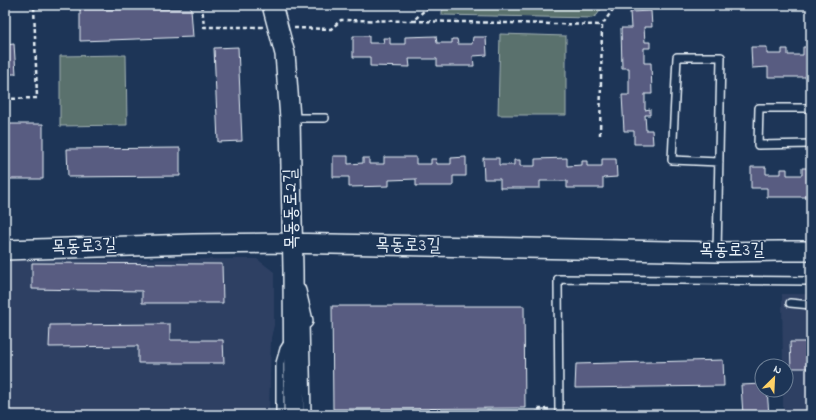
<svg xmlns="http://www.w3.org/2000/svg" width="816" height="420" font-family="'Indie Flower','Poor Story',sans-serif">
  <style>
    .built { fill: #2f4164 }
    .green { fill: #5a716d; stroke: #a1b1b2 }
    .building { fill: #585c81; stroke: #e8f1f8 }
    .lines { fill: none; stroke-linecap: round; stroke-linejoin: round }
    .service-casing { stroke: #e8f1f8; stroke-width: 10 }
    .minor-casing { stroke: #e8f1f8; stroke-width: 18 }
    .tertiary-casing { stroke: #e8f1f8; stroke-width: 22 }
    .path { stroke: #e8f1f8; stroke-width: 2.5; stroke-dasharray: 4 3; stroke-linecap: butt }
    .service { stroke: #1d3557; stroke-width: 7 }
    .minor { stroke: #1d3557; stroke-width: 15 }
    .tertiary { stroke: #1d3557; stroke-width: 19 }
    .labels { text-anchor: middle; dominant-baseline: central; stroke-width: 3; stroke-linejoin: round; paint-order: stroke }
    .street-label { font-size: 18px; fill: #e8f1f8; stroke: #1d3557 }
  </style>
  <rect width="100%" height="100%" fill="#1d3557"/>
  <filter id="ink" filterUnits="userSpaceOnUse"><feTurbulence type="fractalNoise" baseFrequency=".025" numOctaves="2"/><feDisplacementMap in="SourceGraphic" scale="8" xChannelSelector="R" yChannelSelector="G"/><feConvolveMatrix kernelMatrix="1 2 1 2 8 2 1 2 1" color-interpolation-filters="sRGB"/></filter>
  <g filter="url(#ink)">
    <path class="built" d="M 257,259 L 274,272 L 274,325 L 271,338 L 269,415 L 5,415 L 5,260 Z
      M 782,294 L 811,294 L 811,415 L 783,415 L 783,390 L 786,390 L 786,366 L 783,366 Z"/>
    <path class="green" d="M 448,5 L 604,5 L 597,15 L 592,18 L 442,15 L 442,11 Z
      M 500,34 L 566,36 L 566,115 L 498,115 Z
      M 126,55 L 127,125 L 60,126 L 60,56 Z"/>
    <path class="building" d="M 80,9 L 191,9 L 193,37 L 80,41 Z
      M 651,11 L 652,27 L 644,27 L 645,42 L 650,42 L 650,48 L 644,48 L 644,63 L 651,63 L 652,94 L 645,94 L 645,110 L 650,109 L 650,115 L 645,115 L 646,130 L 652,130 L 653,144 L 634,144 L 634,131 L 624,131 L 622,95 L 629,95 L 629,68 L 622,68 L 621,28 L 631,28 L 630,12 Z
      M 353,36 L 369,36 L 369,43 L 384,43 L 383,38 L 390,38 L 390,44 L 405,44 L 405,37 L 436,36 L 437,43 L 452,43 L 452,39 L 457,39 L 458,44 L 472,44 L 473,37 L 486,37 L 487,55 L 473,56 L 474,66 L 437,66 L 437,59 L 409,59 L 410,67 L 370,66 L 370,57 L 353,57 Z
      M 14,44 L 16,74 L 5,74 L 5,45 Z
      M 238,47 L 242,141 L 218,142 L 214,48 Z
      M 751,47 L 767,47 L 767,54 L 782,54 L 782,49 L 788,49 L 788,55 L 803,55 L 803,47 L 811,47 L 811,70 L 807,70 L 807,77 L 768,77 L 768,67 L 752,68 Z
      M 7,124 L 43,124 L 43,179 L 8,179 Z
      M 180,148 L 180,176 L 68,177 L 67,149 Z
      M 333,156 L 348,156 L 348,164 L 363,163 L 363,158 L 369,158 L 369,164 L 384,164 L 384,157 L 416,157 L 416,164 L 431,164 L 431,159 L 436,159 L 437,164 L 451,164 L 451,158 L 466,157 L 466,176 L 453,176 L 453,186 L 416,186 L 416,179 L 389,180 L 389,186 L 349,187 L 349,177 L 333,177 Z
      M 483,158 L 499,158 L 499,165 L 514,165 L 514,160 L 520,160 L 520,166 L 535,166 L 535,159 L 567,158 L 567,166 L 582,165 L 582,161 L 587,161 L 587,166 L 602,166 L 602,159 L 616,159 L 617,177 L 603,178 L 603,188 L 567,188 L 567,181 L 540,181 L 540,188 L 500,188 L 500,179 L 484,179 Z
      M 751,167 L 766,167 L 766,174 L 781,174 L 781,169 L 787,169 L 787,175 L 802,175 L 802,168 L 811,168 L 811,191 L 807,191 L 807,197 L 767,197 L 767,188 L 751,188 Z
      M 32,263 L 222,264 L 223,303 L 142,303 L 142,291 L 32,289 Z
      M 332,306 L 524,306 L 525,408 L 333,409 Z
      M 170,324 L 170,340 L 223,340 L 224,363 L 138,363 L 138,346 L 49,347 L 50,325 Z
      M 790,342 L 811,342 L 811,368 L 791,368 Z
      M 723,360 L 724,386 L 575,388 L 576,364 Z
      M 762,384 L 762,390 L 767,390 L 769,415 L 743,415 L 741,385 Z"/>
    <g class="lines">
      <g class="service-casing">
        <path id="service" d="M 811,108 L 759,108 L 758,145 L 811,144
          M 290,118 L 325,118
          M 717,252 L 721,57 L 677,57 L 672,160 L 719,162
          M 790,303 L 811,305
          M 305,321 L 307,415
          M 280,415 L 280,363 L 284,349 L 289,341
          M 559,415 L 558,279 L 811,281"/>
      </g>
      <g class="minor-casing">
        <path id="minor" d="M 298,291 L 305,321"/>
      </g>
      <g class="tertiary-casing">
        <path id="tertiary" d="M 272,5 L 285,54 L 290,118 L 293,270 L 294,415
          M 5,250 L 193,244 L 283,243 L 717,252 L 781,251 L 811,251"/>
      </g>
      <path class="path" d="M 202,5 L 204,27 L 263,27
        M 413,21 L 602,25
        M 294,28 L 331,29 L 341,20 L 413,21 L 430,5
        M 5,99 L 37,98 L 34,5
        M 600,135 L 602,25 L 616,5
        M 537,415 L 537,409 L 550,409"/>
      <use href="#service" class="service"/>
      <use href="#minor" class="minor"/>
      <use href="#tertiary" class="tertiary"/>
    </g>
  </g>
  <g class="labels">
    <g class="street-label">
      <text transform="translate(292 209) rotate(-91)">목동동로2길</text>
      <text transform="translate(408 246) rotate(1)">목동로3길</text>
      <text transform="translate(84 247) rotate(-2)">목동로3길</text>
      <text x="732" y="251">목동로3길</text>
    </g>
  </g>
  <rect width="816" height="420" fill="none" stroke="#1d3557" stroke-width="20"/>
  <rect x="10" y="10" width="796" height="400" fill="none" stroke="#e8f1f8" stroke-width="1.5" filter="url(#ink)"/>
  <g transform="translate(774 378) rotate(24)"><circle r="19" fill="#1d3557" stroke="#6e8097"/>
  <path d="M0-3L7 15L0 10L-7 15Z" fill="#ffd166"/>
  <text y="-6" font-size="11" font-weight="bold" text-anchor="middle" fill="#e8f1f8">N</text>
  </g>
</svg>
